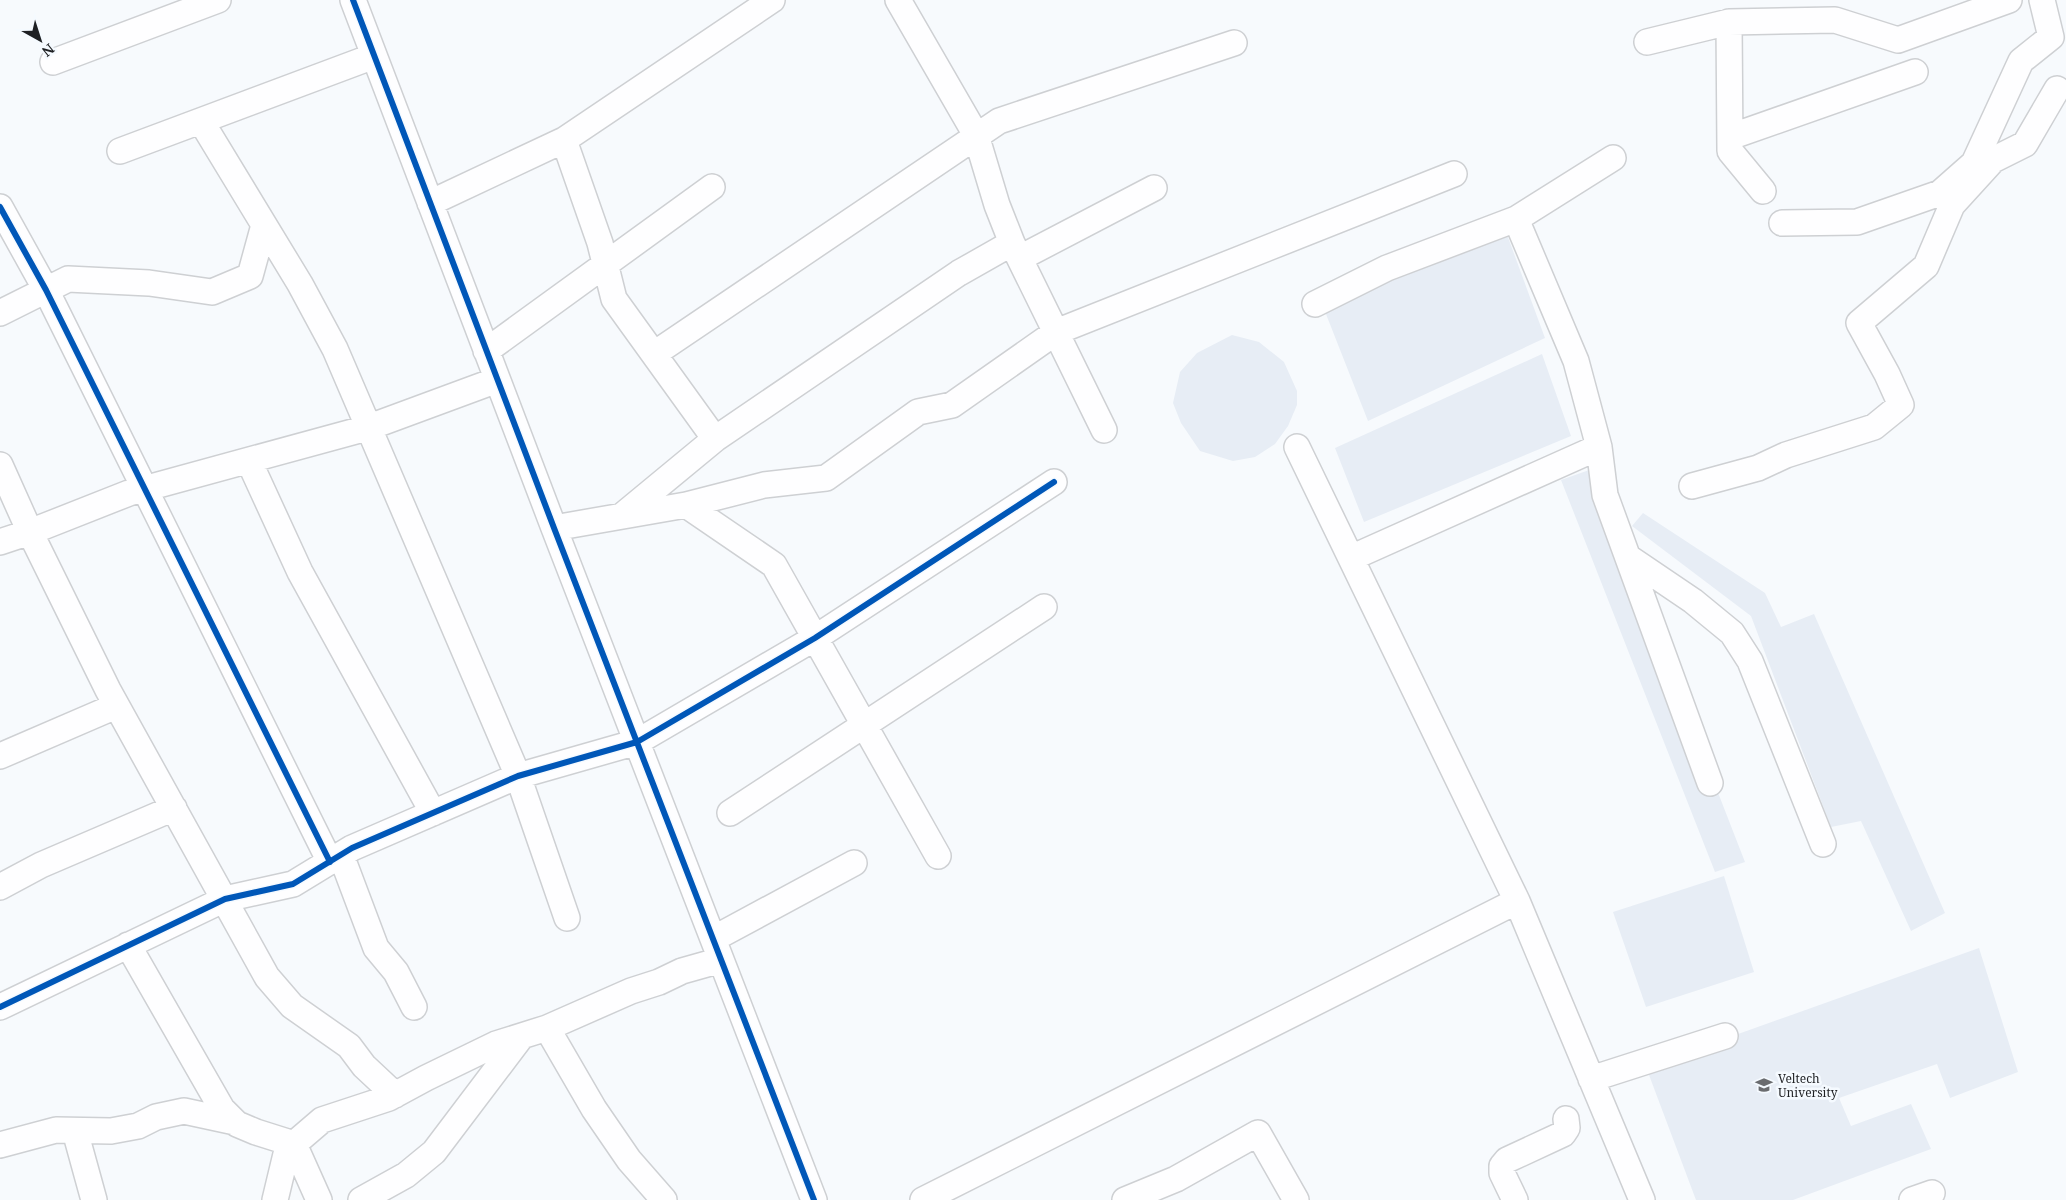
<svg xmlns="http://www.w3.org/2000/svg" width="2066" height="1200" font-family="'Noto Serif',serif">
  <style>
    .built { fill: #e7edf5 }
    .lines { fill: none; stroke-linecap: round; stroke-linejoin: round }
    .minor-casing { stroke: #ced0d3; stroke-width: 28 }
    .minor { stroke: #fefeff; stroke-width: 25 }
    .cycleway-casing { stroke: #f5faff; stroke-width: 9 }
    .cycleway { stroke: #0057b8; stroke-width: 6 }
    .labels { text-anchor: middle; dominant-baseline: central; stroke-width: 5; stroke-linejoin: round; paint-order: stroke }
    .poi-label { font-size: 12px; fill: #1e2023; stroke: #f5faff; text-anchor: start }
  </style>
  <rect width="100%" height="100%" fill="#f7fafd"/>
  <path class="built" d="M 1506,232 L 1545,338 L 1368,421 L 1324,309 Z
    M 1232,335 L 1259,342 L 1284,362 L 1297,391 L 1297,405 L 1288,426 L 1275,444 L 1255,457 L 1233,461 L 1200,451 L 1181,423 L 1173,403 L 1180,372 L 1197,353 Z
    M 1542,354 L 1571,436 L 1364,522 L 1335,448 Z
    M 1592,469 L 1745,862 L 1715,872 L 1561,480 Z
    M 1643,513 L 1765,593 L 1781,627 L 1814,614 L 1945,913 L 1911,931 L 1861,821 L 1831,827 L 1751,616 L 1632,526 Z
    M 1724,876 L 1754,972 L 1646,1007 L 1613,912 Z
    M 1979,948 L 2018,1072 L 1950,1098 L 1937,1064 L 1839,1098 L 1851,1126 L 1911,1104 L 1931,1149 L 1793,1200 L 1696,1200 L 1646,1067 Z"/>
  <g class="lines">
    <g class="minor-casing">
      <path id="minor" d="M 353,0 L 554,528 L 814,1200
        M 898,0 L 976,135 L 997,205 L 1012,243 L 1104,430
        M 1729,22 L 1730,151 L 1763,191
        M 1647,42 L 1729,22 L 1835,20 L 1898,40 L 2009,0
        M 53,62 L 218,0
        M 201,121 L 300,284 L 335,349 L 518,776 L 567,918
        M 1730,137 L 1915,72
        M 564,140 L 600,243 L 614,299 L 715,439
        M 120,151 L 374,56
        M 430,203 L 564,140 L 772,0
        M 0,207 L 46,290 L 330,862
        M 1516,219 L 1613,158
        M 1782,223 L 1857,222 L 1940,193 L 1974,163 L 2021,61 L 2051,37 L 2042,0
        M 1020,258 L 1154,188
        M 1315,304 L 1387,268 L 1516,219 L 1576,361 L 1599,447 L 1605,495 L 1710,783
        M 0,313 L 68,279 L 149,283 L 212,292 L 250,276 L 264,225
        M 486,351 L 712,187
        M 654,354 L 999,121 L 1234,43
        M 1297,447 L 1517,901 L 1642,1200
        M 249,461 L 300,572 L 433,813
        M 0,465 L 30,532 L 108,690 L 267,977 L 292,1006 L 349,1046 L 364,1066 L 395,1095
        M 1692,486 L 1758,468 L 1786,455 L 1874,427 L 1901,405 L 1887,374 L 1859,323 L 1926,266 L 1952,205 L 1993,160 L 2025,144 L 2057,89
        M 686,505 L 774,565 L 938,856
        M 623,515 L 715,439 L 959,273 L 1012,243
        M 554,528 L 686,505 L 764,485 L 826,478 L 918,412 L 952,405 L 1056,332 L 1454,174
        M 0,542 L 30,532 L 129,493 L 367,428 L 497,380
        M 1628,557 L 1693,601 L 1732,633 L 1750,661 L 1823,844
        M 1351,558 L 1599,447
        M 0,756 L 116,706
        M 730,813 L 1044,607
        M 341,855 L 376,948 L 396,972 L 414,1007
        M 0,887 L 41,865 L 174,808
        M 713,939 L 854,863
        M 128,945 L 222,1109 L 237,1124 L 256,1132 L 294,1144 L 319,1200
        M 0,1007 L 225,899 L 293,884 L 352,848 L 518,776 L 637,742 L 815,638 L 1054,482
        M 547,1028 L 594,1109 L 629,1160 L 664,1200
        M 1591,1079 L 1725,1036
        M 75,1131 L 94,1200
        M 0,1145 L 56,1130 L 111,1131 L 138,1126 L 156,1117 L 184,1111 L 235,1122
        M 275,1200 L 287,1150 L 322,1120 L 389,1098 L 426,1078 L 496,1044 L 547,1028 L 631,991 L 659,982 L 682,971 L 721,960
        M 361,1200 L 406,1175 L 434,1152 L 521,1037
        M 923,1200 L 1517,901
        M 1125,1200 L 1176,1179 L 1258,1133 L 1296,1200
        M 1515,1200 L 1502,1173 L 1502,1166 L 1507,1160 L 1563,1134 L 1567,1128 L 1566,1119
        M 1912,1200 L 1932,1193"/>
    </g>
    <use href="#minor" class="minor"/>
    <g class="cycleway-casing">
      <path id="cycleway" d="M 353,0 L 554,528 L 814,1200
        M 0,207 L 46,290 L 330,862
        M 0,1007 L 225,899 L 293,884 L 352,848 L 518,776 L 637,742 L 815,638 L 1054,482"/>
    </g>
    <use href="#cycleway" class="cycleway"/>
  </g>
  <defs>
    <g id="university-bare" transform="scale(1.35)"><path d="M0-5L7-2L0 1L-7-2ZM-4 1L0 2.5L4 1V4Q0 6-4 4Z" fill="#6a6c6f" stroke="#f5faff" stroke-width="2.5" paint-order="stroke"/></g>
  </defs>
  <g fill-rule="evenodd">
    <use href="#university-bare" x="1764" y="1085"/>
  </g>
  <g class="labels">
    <g class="poi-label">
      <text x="1778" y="1078">Veltech<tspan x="1778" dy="14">University</tspan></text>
    </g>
  </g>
  <g transform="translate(40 40) rotate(141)" stroke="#f5faff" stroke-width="4" paint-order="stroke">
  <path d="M0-4L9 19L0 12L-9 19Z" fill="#1e2023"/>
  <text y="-8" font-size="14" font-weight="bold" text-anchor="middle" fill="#1e2023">N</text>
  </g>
</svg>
